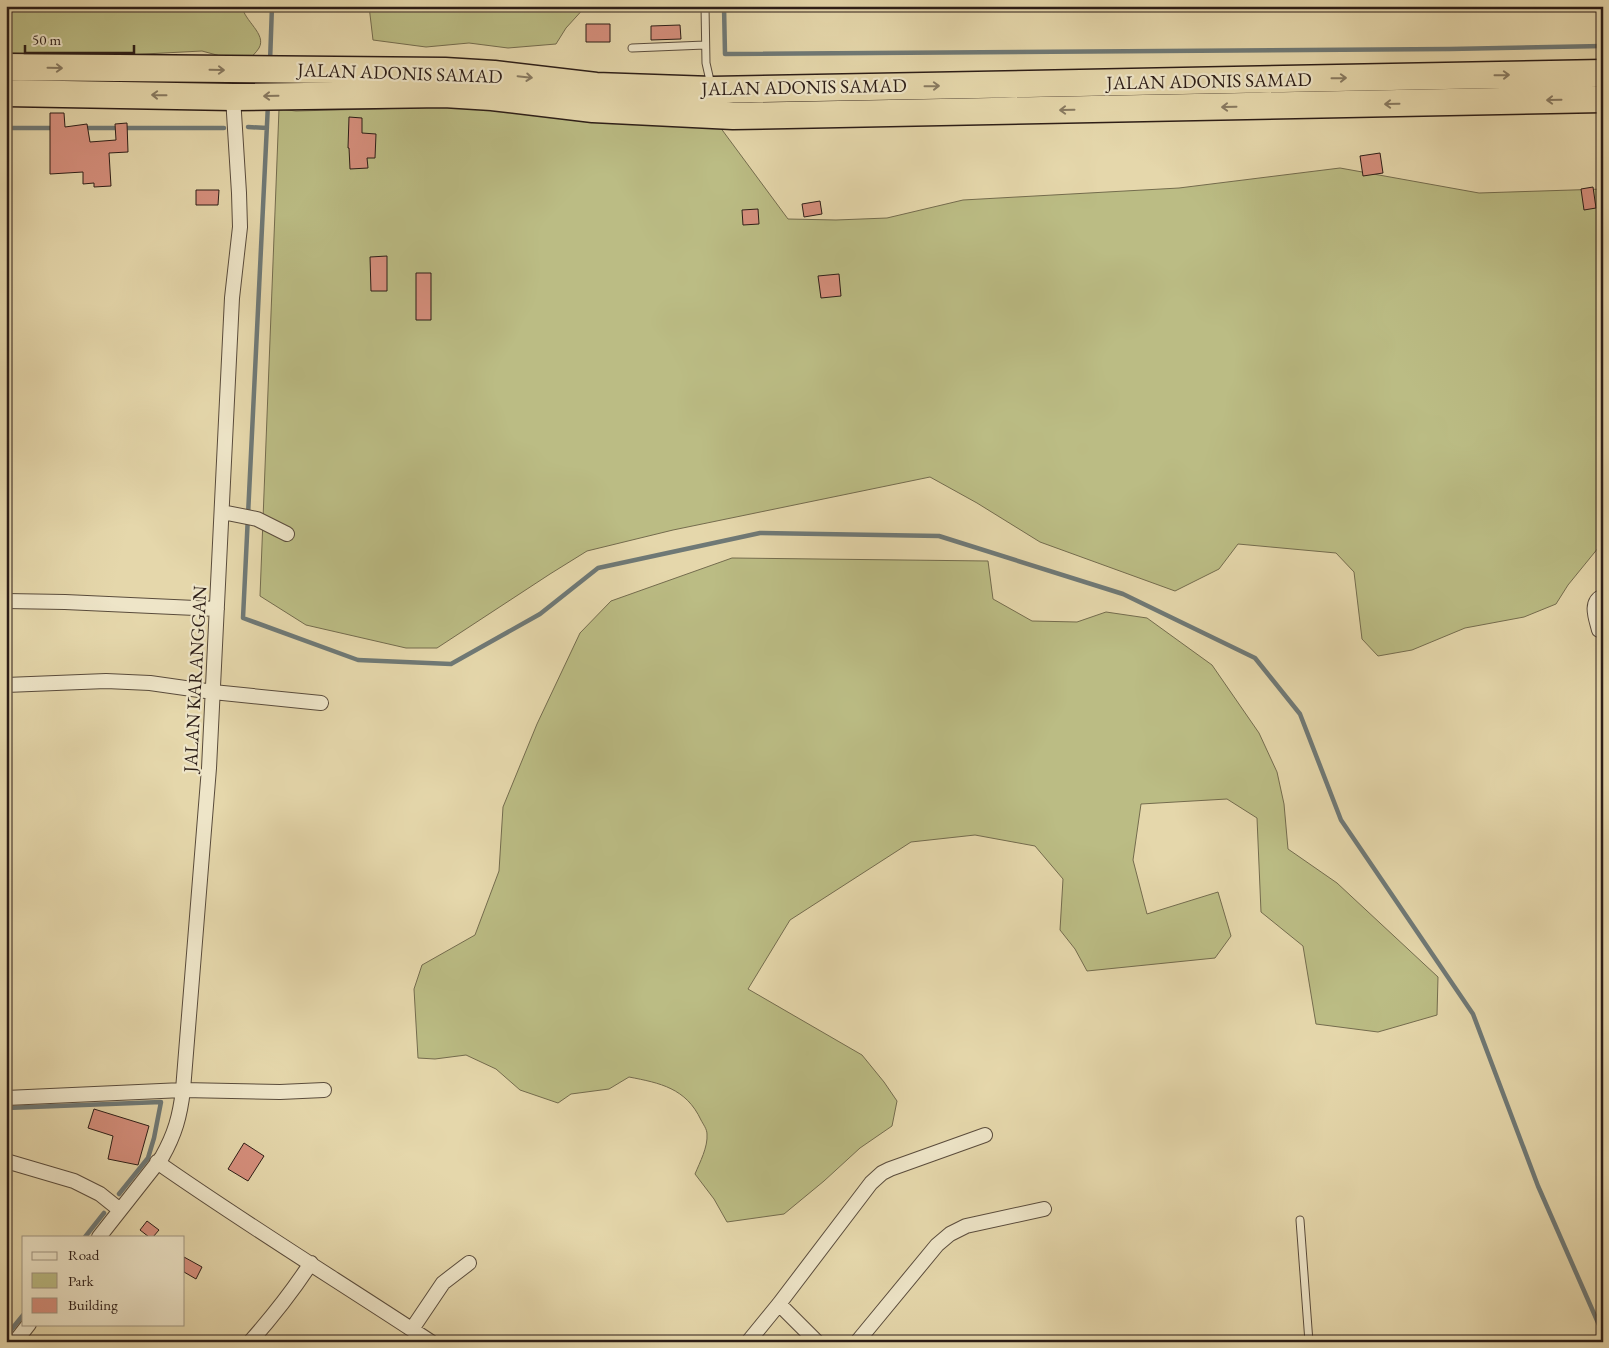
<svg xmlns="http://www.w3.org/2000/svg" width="1609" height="1348" font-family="'EB Garamond',serif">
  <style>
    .green { fill: #bbbc84; stroke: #746c4e }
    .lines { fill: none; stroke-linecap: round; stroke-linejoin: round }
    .stream { stroke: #6f7976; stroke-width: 4.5 }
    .building { fill: #d68f7d; stroke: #2c1d17 }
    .lane-casing { stroke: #5a4c3c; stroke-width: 9 }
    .street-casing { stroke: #5a4c3c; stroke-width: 16 }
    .highway-casing { stroke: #2c1d17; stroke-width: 29 }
    .lane { stroke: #eee5c8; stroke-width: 7 }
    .street { stroke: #eee5c8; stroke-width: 14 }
    .highway { stroke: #e5d7ab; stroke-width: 26 }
    .oneway { stroke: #887a61 }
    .labels { text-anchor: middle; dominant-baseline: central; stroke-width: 4.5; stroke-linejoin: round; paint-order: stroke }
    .street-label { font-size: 19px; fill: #2c1d17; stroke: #eee5c8 }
  </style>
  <rect width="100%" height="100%" fill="#e5d7ab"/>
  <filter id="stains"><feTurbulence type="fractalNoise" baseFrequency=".004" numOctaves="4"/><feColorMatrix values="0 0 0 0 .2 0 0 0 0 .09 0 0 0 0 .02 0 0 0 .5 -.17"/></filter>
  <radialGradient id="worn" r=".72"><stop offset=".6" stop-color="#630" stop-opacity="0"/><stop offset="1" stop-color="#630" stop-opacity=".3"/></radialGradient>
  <path class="green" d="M 6,6 L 242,6 C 244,21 267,34 259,48 C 256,53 250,58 246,63 L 202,51 L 125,55 L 6,53 Z
    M 369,6 L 586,6 L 566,28 L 556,44 L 508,48 L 469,43 L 426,47 L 373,40 Z
    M 485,106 L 582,121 L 717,123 L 788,219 L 836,220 L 887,218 L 963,200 L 1179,188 L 1340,168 L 1479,193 L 1603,189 L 1603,542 L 1568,585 L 1556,604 L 1524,617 L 1465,628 L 1412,650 L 1378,656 L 1362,639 L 1354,572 L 1336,553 L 1238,544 L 1219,569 L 1175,591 L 1040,542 L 977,503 L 930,477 L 673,530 L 587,551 L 550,574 L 437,648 L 406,648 L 306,625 L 260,596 L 279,109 L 296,111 Z
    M 732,558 L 988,561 L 993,599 L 1032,621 L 1077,622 L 1106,612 L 1147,618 L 1212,665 L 1259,733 L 1277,772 L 1284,804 L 1288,849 L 1337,883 L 1438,977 L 1437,1015 L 1378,1032 L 1316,1024 L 1303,946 L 1261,912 L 1257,818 L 1227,799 L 1141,804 L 1133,860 L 1147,914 L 1218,892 L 1231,936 L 1215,958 L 1087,971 L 1075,949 L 1060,930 L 1063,879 L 1035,846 L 975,835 L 911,842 L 790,920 L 748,989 L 862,1055 L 884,1082 L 897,1101 L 892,1126 L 860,1148 L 824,1181 L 784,1214 L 727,1222 L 714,1199 L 695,1174 C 700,1162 708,1147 707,1134 C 707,1129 703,1124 701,1120 C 686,1088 660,1083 629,1077 L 609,1089 L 571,1094 L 558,1103 L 520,1090 L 496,1069 L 466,1055 L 435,1059 L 418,1058 L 414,989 L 422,965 L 475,935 L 499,871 L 503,807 L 537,724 L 580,633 L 611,601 Z"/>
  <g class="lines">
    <path class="stream" d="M 724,6 L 725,54 L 1450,49 L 1603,46
      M 270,62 L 272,6
      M 268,104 L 243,618 L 358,660 L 451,664 L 540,614 L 598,568 L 760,533 L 939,536 L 1123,594 L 1255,658 L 1300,714 L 1341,820 L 1473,1014 L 1538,1186 L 1603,1334
      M 248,127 L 267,128
      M 6,128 L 55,128
      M 83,128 L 224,128
      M 6,1108 L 161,1102 L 154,1138 L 148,1158 L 119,1194
      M 85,1237 L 104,1213
      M 6,1336 L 24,1314"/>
  </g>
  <path class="building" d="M 586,24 L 610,24 L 610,42 L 586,42 Z
    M 680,25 L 681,39 L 651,40 L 651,26 Z
    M 50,113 L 64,113 L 65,127 L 87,124 L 90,142 L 116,140 L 115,124 L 127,123 L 128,152 L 109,153 L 111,186 L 94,187 L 94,183 L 83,184 L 83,172 L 50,174 Z
    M 349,117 L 362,118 L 362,133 L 376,134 L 375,158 L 367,158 L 368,168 L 350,169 L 349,148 L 348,148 Z
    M 1380,153 L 1383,173 L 1363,176 L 1360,156 Z
    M 1593,187 L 1596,208 L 1584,210 L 1581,189 Z
    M 196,190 L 219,190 L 218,205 L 196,205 Z
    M 820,201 L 822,214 L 804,217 L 802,204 Z
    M 758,209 L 759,224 L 743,225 L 742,210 Z
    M 387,256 L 387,291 L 371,291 L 370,257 Z
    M 416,273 L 431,273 L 431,320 L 416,320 Z
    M 839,274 L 841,296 L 821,298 L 818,276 Z
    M 94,1109 L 149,1126 L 138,1165 L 108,1159 L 113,1136 L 88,1128 Z
    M 244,1143 L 264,1156 L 248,1181 L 228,1169 Z
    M 147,1221 L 159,1230 L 153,1237 L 149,1237 L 140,1230 Z
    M 184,1257 L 202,1267 L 196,1279 L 184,1272 Z"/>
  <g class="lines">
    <g class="lane-casing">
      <path id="lane" d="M 705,6 L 706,63 L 711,85
        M 632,48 L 705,45
        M 1300,1220 L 1309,1342"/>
    </g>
    <g class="street-casing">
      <path id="street" d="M 222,512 L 257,519 L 287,534
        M 6,601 L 65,602 L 217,609
        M 1599,630 C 1596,618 1589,602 1603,596
        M 6,685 L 106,681 L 150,683 L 213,692 L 321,703
        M 6,1098 L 183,1090 L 280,1092 L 324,1090
        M 6,1161 L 74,1181 L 100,1194 L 120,1210
        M 157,1162 C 247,1225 340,1282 431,1342
        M 99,1237 L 162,1157 C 175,1134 180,1116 183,1090 L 209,768 L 232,298 L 240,227 L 239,193 L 233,97
        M 779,1304 L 817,1342
        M 412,1329 L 443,1283 L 469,1263
        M 15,1342 L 29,1324
        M 250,1342 C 273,1316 292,1292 311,1263
        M 748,1342 L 779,1304 L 871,1183 L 882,1173 L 890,1169 L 985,1135
        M 857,1342 L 937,1245 L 950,1234 L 966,1226 L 1044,1209"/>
    </g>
    <g class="highway-casing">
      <path id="highway" d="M 6,67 L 445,71 L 494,74 L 596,86 L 712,90 L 1603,73
        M 6,93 L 233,97 L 444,94 L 492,97 L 593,109 L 733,116 L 1603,99"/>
    </g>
    <use href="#lane" class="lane"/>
    <use href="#street" class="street"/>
    <use href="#highway" class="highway"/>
  </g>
  <defs><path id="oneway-shaft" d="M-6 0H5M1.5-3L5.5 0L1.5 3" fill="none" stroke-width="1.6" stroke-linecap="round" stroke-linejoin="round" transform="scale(1.25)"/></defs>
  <g class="oneway">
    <use href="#oneway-shaft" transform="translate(55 68) rotate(1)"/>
    <use href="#oneway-shaft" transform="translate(217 70) rotate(1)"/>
    <use href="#oneway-shaft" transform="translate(1502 75) rotate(-1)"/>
    <use href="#oneway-shaft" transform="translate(525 77) rotate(6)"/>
    <use href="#oneway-shaft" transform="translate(1339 78) rotate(-1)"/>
    <use href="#oneway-shaft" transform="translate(932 86) rotate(-1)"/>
    <use href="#oneway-shaft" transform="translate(159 95) rotate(-179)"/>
    <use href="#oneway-shaft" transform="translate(271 96) rotate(179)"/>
    <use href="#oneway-shaft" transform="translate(1554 100) rotate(179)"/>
    <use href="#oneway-shaft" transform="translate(1392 104) rotate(179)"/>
    <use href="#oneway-shaft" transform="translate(1229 107) rotate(179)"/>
    <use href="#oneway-shaft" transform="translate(1067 110) rotate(179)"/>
  </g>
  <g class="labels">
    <g class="street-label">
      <text transform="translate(400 73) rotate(2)">JALAN ADONIS SAMAD</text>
      <text transform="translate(1209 81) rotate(-1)">JALAN ADONIS SAMAD</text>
      <text transform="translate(804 87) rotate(-1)">JALAN ADONIS SAMAD</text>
      <text transform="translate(195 679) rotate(-87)">JALAN KARANGGAN</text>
    </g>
  </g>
  <rect width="1609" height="1348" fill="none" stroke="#e5d7ab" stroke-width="25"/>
  <rect x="8" y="8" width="1594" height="1333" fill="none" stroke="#2c1d17" stroke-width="2.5"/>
  <rect x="12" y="12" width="1584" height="1323" fill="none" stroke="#2c1d17"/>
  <rect x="22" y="1236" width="162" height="90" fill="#eee5c8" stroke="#a09581"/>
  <rect x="32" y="1252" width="25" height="8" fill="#eee5c8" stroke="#a09581"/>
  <text x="68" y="1260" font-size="15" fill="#2c1d17">Road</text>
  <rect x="32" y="1273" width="25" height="15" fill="#bbbc84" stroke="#a09581"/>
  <text x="68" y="1286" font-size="15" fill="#2c1d17">Park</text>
  <rect x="32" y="1298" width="25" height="15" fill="#d68f7d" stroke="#a09581"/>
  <text x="68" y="1310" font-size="15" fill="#2c1d17">Building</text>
  <path d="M25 45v8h109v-8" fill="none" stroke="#2c1d17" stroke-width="2.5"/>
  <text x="32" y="45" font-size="15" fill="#2c1d17" stroke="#eee5c8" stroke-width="4" paint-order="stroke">50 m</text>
  <rect width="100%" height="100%" filter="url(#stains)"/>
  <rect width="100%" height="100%" fill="url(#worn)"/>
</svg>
